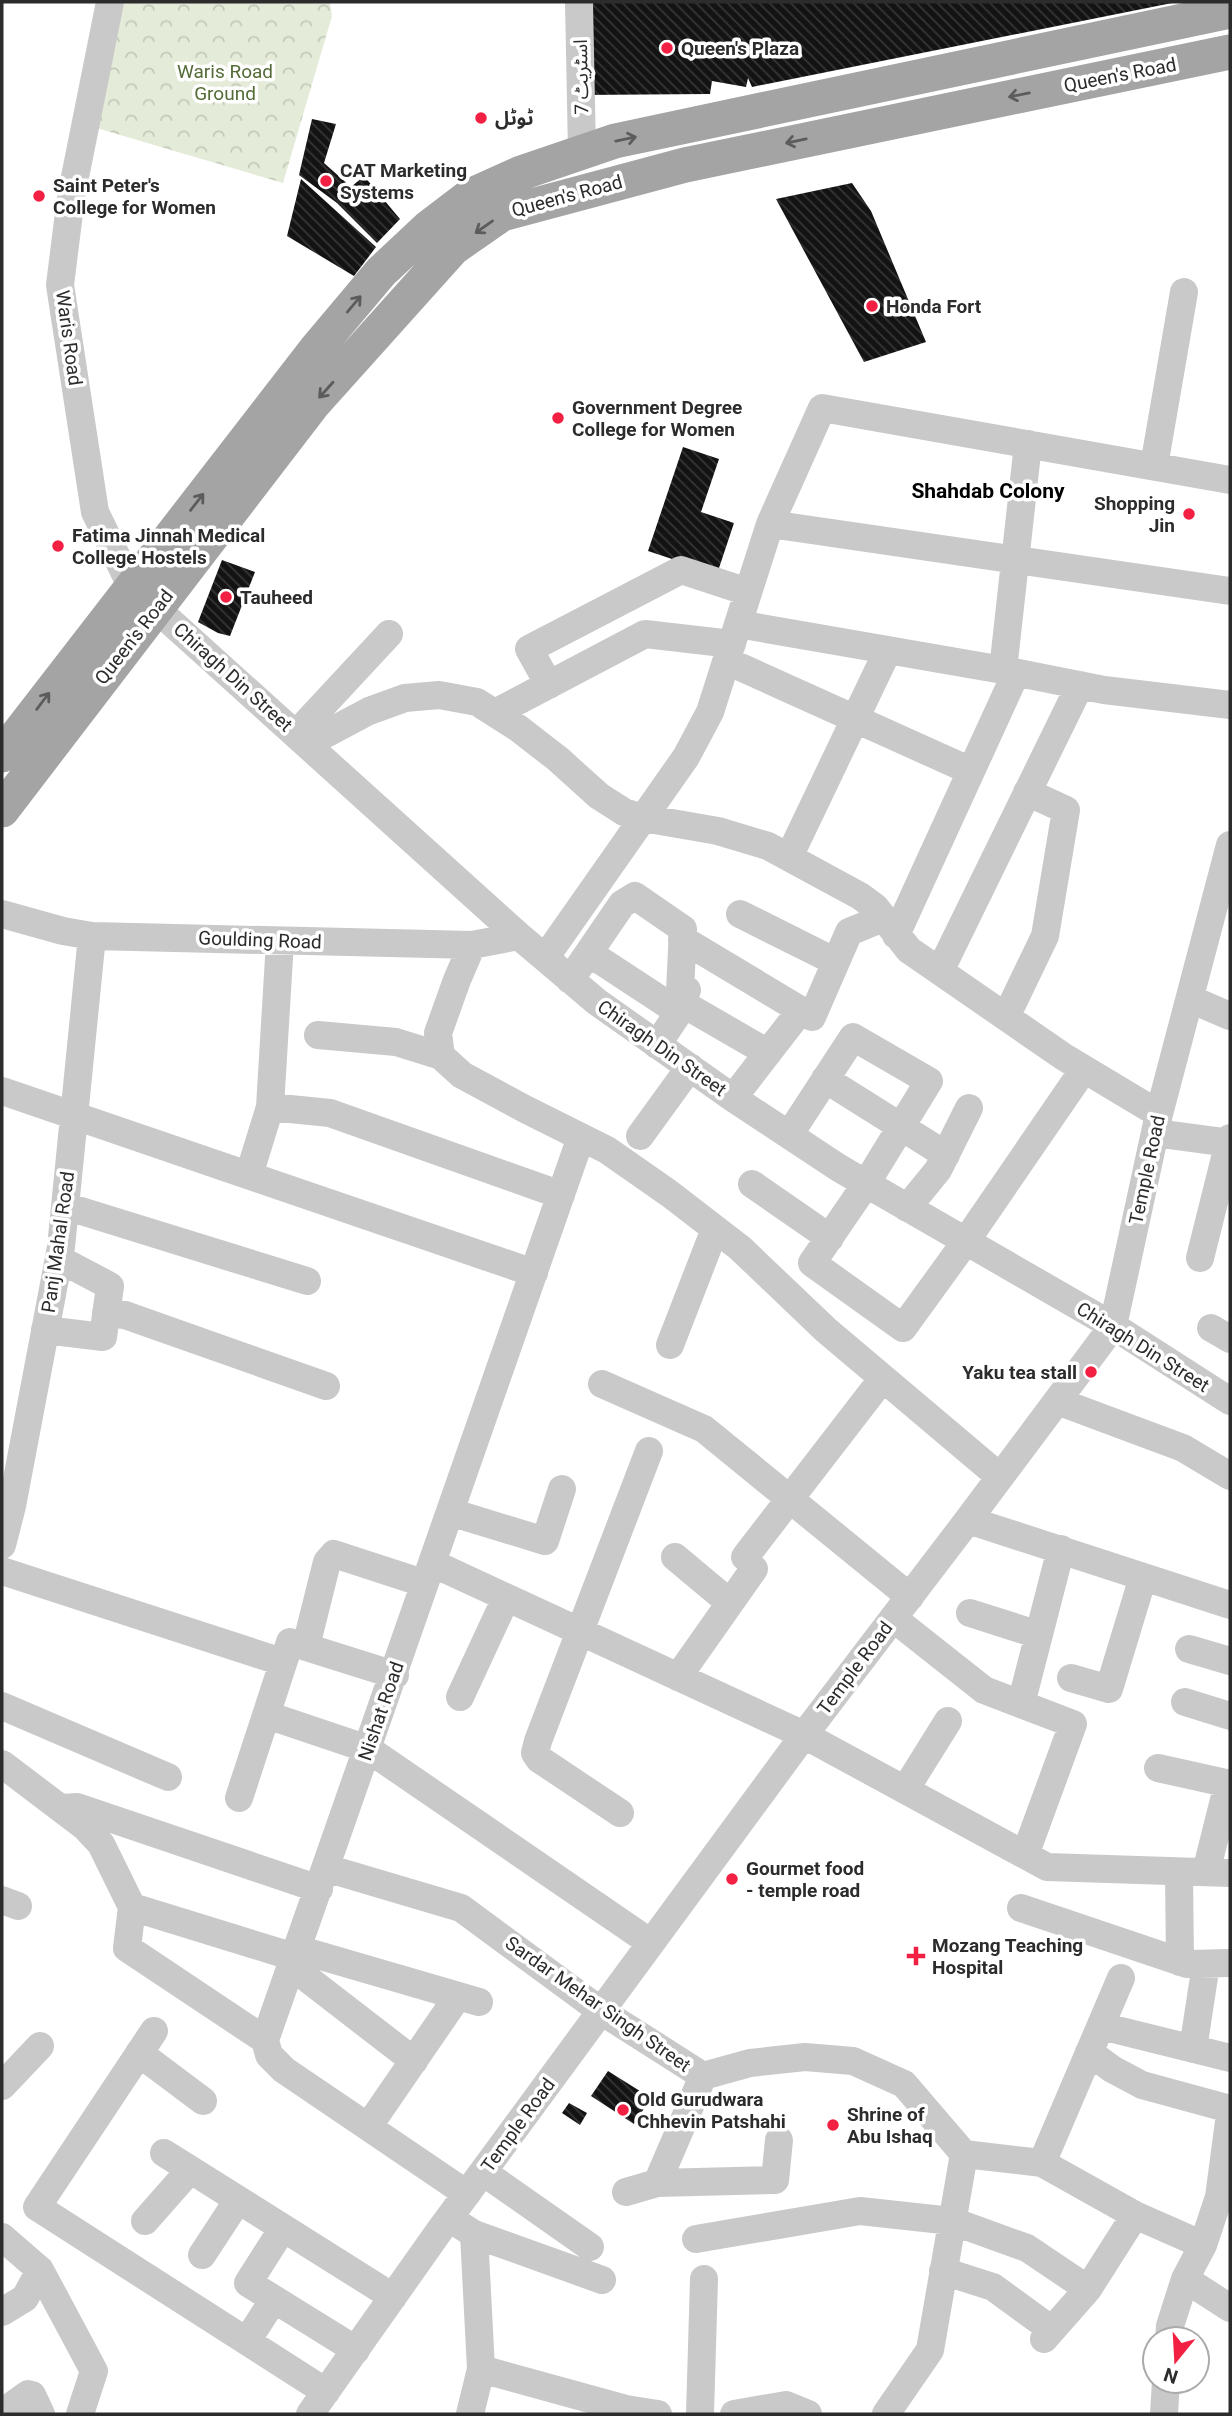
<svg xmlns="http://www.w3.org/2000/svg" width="1232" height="2416" font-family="Roboto,'Noto Sans Arabic',sans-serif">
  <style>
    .park { fill: url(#park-crowns) }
    .building { fill: url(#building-back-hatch) }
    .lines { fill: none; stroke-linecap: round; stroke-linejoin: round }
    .minor { stroke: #c9c9c9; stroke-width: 28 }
    .major { stroke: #a4a4a4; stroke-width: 35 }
    .oneway { stroke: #5c5c5c }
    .poi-dot { fill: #f22042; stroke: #fff; stroke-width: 2.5 }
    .labels { text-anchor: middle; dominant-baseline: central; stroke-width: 7; stroke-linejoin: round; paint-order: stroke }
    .poi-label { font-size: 19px; font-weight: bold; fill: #2c2c2c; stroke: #fff; text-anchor: start }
    .park-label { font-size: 19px; fill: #546b37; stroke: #fff }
    .street-label { font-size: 19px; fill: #2c2c2c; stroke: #fff }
    .neighbourhood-label { font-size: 21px; font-weight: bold; fill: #000; stroke: #fff }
  </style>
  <defs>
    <pattern id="park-crowns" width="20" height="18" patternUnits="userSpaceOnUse" patternTransform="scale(1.75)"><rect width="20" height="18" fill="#e4ebd8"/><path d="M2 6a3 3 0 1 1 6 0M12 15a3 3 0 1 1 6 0" fill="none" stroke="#c4caba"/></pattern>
    <pattern id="building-back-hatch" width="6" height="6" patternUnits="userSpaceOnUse" patternTransform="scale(1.75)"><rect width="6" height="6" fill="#131313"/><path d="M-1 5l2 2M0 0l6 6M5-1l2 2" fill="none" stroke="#363636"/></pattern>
  </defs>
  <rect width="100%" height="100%" fill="#fff"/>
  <path class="park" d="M 124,2 L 330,2 L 332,16 L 283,183 L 93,127 Z"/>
  <path class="building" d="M 582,2 L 1172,2 L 1172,3 L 752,87 L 748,78 L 746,87 L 712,81 L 710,94 L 582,95 Z
    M 312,119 L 336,124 L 324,163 L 351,187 L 364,176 L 400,219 L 377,243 L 337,203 L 299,175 Z
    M 301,179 L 376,247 L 354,276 L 287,236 Z
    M 852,183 L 871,211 L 926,342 L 864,362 L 776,199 Z
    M 683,447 L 719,459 L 701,512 L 734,523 L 717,574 L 648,551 Z
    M 222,560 L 255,572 L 230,636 L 218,633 L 198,622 Z
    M 608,2071 L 651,2098 L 634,2124 L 591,2096 Z
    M 569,2103 L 587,2113 L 580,2125 L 562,2113 Z"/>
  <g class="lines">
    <path class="minor" d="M 110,2 L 71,197 L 60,285 L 95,512 L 131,586 L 519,936 L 597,1002 L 733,1098 L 839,1168 L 1113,1326 L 1230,1401
      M 579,2 L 582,152
      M 1154,466 L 1184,292
      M 770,524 L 1230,591
      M 738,624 L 1003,670 L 1104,690 L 1230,705
      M 727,661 L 971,771
      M 1003,670 L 1028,444
      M 549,685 L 529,649 L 681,570 L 748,592
      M 495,713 L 645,634 L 732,644
      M 296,734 L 389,634
      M 307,744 L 369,711 L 405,698 L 439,695 L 477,702 L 518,728 L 558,759 L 599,796 L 624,812 L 643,818 L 718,831 L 768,846 L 860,896 L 875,907 L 909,950 L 1064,1057 L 1159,1114
      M 789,857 L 888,650
      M 2,914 L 63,931 L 92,936 L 472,945 L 519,936
      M 740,914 L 836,962
      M 896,935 L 1016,673
      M 682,939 L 812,1017 L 849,932 L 883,918
      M 472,945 L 457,980 L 438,1033 L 441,1056 L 462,1075 L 525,1109 L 607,1150 L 670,1194 L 740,1248 L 826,1330 L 1000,1477
      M 589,953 L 679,1012
      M 545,958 L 686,757 L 710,712 L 770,524 L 822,408 L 1230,480
      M 940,971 L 1080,685
      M 570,980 L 622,904 L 635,896 L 683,929 L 679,1012 L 657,1045
      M 687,990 L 680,1002 L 768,1053
      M 1190,999 L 1230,1016
      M 1006,1017 L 1045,936 L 1066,810 L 1027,792
      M 318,1035 L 396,1042 L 441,1056
      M 825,1079 L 946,1155
      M 2,1091 L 534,1273
      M 733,1098 L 801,1010
      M 270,1107 L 330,1113 L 561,1195
      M 1155,1133 L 1230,1143
      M 789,1135 L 853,1037 L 929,1081 L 866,1184 L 812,1263 L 903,1328 L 966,1241 L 1084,1069
      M 640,1136 L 690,1067
      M 249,1175 L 270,1107 L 280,941
      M 752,1184 L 830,1238
      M 65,1206 L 307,1281
      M 907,1208 L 938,1170 L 969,1108
      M 1200,1258 L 1230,1138
      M 106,1313 L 125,1315 L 326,1386
      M 1211,1328 L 1230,1339
      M 45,1330 L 103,1337 L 110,1286 L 59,1259
      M 670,1345 L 715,1229
      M 602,1384 L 704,1429 L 910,1597
      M 1057,1401 L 1183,1448 L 1230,1476
      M 450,1512 L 545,1541 L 562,1489
      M 968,1520 L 1230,1605
      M 2,1545 L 12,1506 L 61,1247 L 92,936
      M 675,1557 L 730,1603
      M 745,1557 L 883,1378
      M 432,1563 L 804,1735 L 1047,1867 L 1230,1873
      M 2,1571 L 282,1662
      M 970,1613 L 1039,1635
      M 893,1618 L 984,1690 L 1073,1724 L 1025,1855
      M 306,1646 L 327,1562 L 334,1554 L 423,1583
      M 1189,1649 L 1230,1661
      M 678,1677 L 754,1569
      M 1071,1678 L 1109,1689 L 1143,1577
      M 460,1697 L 506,1598
      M 1185,1702 L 1230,1716
      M 1021,1704 L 1061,1549
      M 2,1706 L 168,1777
      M 267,1715 L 368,1749 L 651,1943
      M 2,1764 L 84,1826 L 101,1844 L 132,1907 L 127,1948 L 265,2040
      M 1158,1768 L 1230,1784
      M 905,1790 L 948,1721
      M 239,1798 L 290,1642 L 395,1675
      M 62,1808 L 77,1807 L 319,1889
      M 620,1813 L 539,1759 L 535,1753 L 538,1741 L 649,1451
      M 326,1868 L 461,1908 L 601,2011 L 703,2076 L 750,2063 L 805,2057 L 853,2061 L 904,2084 L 964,2154 L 1042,2163 L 1135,2215 L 1203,2245
      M 1179,1872 L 1180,1962
      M 1206,1872 L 1228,1784
      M 2,1900 L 18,1906
      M 132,1907 L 294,1957
      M 1021,1908 L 1187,1964 L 1230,1963
      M 297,1949 L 479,2002
      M 291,1966 L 414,2061
      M 1101,2026 L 1230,2058
      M 154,2031 L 37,2207 L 326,2392
      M 1193,2049 L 1206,1964
      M 1089,2052 L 1112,2069 L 1142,2085 L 1230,2109
      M 139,2053 L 203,2101
      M 2,2086 L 40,2046
      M 368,2127 L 458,1996
      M 164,2153 L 393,2297
      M 1042,2163 L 1121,1978
      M 483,2172 L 590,2247
      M 657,2183 L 775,2180 L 779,2140
      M 626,2192 L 657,2183 L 703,2076
      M 467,2194 L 284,2070 L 269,2055 L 265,2040 C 371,1739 475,1438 581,1137
      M 449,2218 L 474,2234 L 481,2369 L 470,2414
      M 145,2221 L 190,2170
      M 283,2228 L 248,2283 L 356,2350
      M 474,2234 L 602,2280
      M 2,2237 L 40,2270 L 25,2298 L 2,2312
      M 696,2239 L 860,2211 L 952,2221 L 1027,2248 L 1088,2289
      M 202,2255 L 238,2200
      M 40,2270 L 94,2371 L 80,2414
      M 943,2271 L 993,2287 L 1052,2330
      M 1185,2279 L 1230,2308
      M 1044,2339 L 1088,2289 L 1135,2215
      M 1169,2339 L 1170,2326 L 1185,2279 L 1203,2245 L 1219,2197 L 1230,2114
      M 247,2341 L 274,2299
      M 481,2369 L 626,2409 L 658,2414
      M 2,2413 L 28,2394 L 32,2395 L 41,2414
      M 310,2414 L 440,2230 L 804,1735 L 968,1520 L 1113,1326 L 1159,1114 L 1230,845
      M 700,2414 L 704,2279
      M 734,2414 L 786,2405 L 808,2414
      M 886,2414 L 930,2350 L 964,2154
      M 1164,2414 L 1166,2381"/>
    <path class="major" d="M 2,755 L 317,348 L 381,272 L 428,228 L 470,196 L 521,173 L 615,141 L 1230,11
      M 2,810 L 313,404 L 453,248 L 502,214 L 685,165 L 1230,52"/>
  </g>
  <defs><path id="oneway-shaft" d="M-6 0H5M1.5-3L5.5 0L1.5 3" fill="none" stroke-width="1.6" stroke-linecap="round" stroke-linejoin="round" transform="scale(1.75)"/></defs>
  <g class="oneway">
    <use href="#oneway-shaft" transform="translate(1019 95) rotate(169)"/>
    <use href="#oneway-shaft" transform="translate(626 139) rotate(-12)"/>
    <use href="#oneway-shaft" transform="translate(796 141) rotate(168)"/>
    <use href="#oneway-shaft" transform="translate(484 227) rotate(145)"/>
    <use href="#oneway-shaft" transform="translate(354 304) rotate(-50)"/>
    <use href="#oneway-shaft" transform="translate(326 390) rotate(132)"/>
    <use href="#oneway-shaft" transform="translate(197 502) rotate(-52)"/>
    <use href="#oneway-shaft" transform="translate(43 701) rotate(-53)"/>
  </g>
  <g class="poi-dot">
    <circle cx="667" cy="48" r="7"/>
    <circle cx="481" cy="118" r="7"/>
    <circle cx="326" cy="181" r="7"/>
    <circle cx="39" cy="196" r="7"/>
    <circle cx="872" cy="306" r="7"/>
    <circle cx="558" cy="418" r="7"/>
    <circle cx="1189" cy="514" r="7"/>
    <circle cx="58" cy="546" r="7"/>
    <circle cx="226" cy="597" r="7"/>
    <circle cx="1091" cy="1372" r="7"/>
    <circle cx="732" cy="1879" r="7"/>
    <path d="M912.5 1945.5h7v7h7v7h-7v7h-7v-7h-7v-7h7z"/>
    <circle cx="623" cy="2110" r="7"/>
    <circle cx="833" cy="2125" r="7"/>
  </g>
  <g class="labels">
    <g class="poi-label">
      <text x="681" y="48">Queen's Plaza</text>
      <text x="495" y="118">ٹوٹل</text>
      <text x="340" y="170">CAT Marketing<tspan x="340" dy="22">Systems</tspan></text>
      <text x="53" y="185">Saint Peter's<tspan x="53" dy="22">College for Women</tspan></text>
      <text x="886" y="306">Honda Fort</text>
      <text x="572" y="407">Government Degree<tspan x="572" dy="22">College for Women</tspan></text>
      <text x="1175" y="503" text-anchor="end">Shopping<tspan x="1175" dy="22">Jin</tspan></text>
      <text x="72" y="535">Fatima Jinnah Medical<tspan x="72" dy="22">College Hostels</tspan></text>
      <text x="240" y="597">Tauheed</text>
      <text x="1077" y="1372" text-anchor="end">Yaku tea stall</text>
      <text x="746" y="1868">Gourmet food<tspan x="746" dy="22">- temple road</tspan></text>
      <text x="932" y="1945">Mozang Teaching<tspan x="932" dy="22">Hospital</tspan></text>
      <text x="637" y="2099">Old Gurudwara<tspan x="637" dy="22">Chhevin Patshahi</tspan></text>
      <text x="847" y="2114">Shrine of<tspan x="847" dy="22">Abu Ishaq</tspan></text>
    </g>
    <g class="park-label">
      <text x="225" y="71">Waris Road<tspan x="225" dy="22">Ground</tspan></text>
    </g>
    <g class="street-label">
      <text transform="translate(1120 75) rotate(-11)">Queen's Road</text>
      <text transform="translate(581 77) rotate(-91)">اسٹریٹ 7</text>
      <text transform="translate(567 196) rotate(-15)">Queen's Road</text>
      <text transform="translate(69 338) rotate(82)">Waris Road</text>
      <text transform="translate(134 637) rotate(-52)">Queen's Road</text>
      <text transform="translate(233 677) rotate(42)">Chiragh Din Street</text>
      <text transform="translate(260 940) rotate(2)">Goulding Road</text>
      <text transform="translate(662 1048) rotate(35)">Chiragh Din Street</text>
      <text transform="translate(1147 1170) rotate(-78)">Temple Road</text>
      <text transform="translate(58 1242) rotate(-82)">Panj Mahal Road</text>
      <text transform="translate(1143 1347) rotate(32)">Chiragh Din Street</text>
      <text transform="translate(855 1668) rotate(-53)">Temple Road</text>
      <text transform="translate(381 1711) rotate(-71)">Nishat Road</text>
      <text transform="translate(598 2004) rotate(35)">Sardar Mehar Singh Street</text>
      <text transform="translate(518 2125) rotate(-54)">Temple Road</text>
    </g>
    <g class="neighbourhood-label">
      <text x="988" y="491">Shahdab Colony</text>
    </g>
  </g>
  <rect width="1232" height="2416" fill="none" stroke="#2c2c2c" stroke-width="7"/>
  <g transform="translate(1176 2360) rotate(198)"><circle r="33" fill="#ffffff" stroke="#ababab" stroke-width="2"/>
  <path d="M0-5L12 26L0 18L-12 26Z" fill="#f22042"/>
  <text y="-10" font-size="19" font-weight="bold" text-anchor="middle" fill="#2c2c2c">N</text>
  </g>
</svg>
